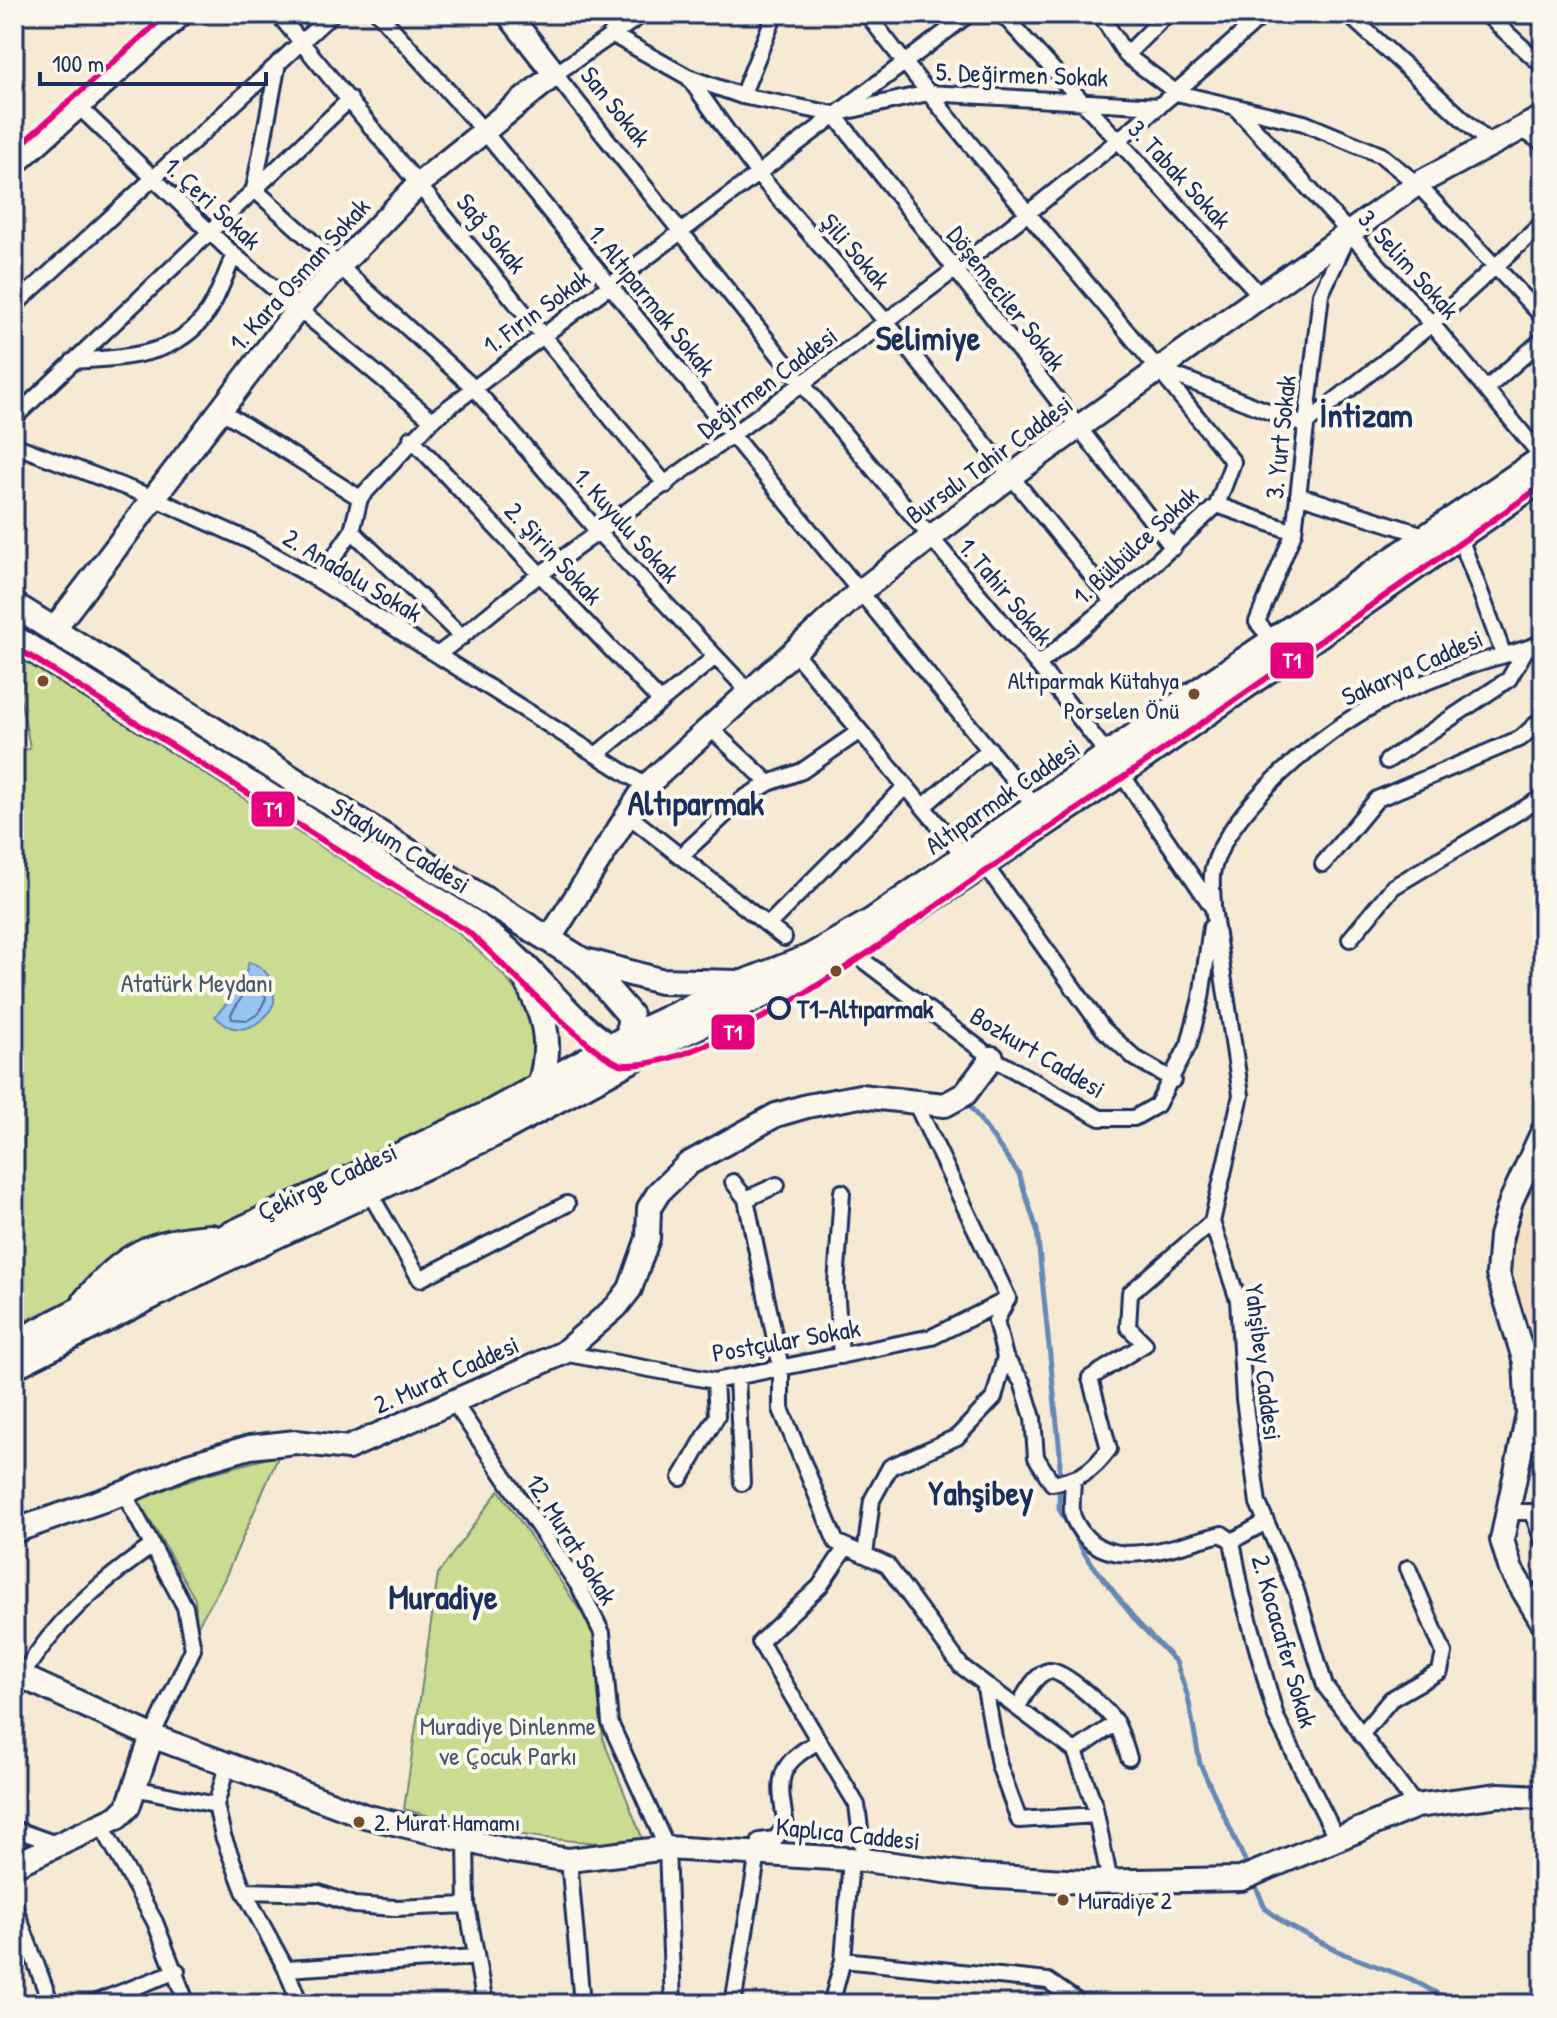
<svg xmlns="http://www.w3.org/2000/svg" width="1557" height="2018" font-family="'Patrick Hand',sans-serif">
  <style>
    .built { fill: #f4e1c5 }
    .green { fill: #c9dc91; stroke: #728678; stroke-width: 2 }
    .water { fill: #97c4f1; stroke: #6588b6; stroke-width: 2 }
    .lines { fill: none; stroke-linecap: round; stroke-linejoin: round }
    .shore { stroke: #4d6b99; stroke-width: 2 }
    .stream { stroke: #6588b6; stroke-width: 5 }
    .street-casing { stroke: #1b2f5e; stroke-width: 20 }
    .secondary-casing { stroke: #1b2f5e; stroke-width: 28 }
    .primary-casing { stroke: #1b2f5e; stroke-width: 30 }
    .street { stroke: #fbf7ec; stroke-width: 14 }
    .secondary { stroke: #fbf7ec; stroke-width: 22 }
    .primary { stroke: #fbf7ec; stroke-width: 24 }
    .tram-1-casing { stroke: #fbf7ec; stroke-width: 12 }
    .tram-1 { stroke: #e5007d; stroke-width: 6 }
    .bus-dot { fill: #7a4b2a; stroke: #fbf7ec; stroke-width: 3 }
    .stop-dot { fill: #fbf7ec; stroke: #1b2f5e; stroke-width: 4 }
    .labels { text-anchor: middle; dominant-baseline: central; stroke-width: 8; stroke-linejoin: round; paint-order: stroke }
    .bus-label { font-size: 24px; fill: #1b2f5e; stroke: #fbf7ec; text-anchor: start }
    .street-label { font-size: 26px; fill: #1b2f5e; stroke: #fbf7ec }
    .park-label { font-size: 26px; fill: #465a6b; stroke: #fbf7ec }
    .stop-label { font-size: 26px; font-weight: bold; fill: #1b2f5e; stroke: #fbf7ec; text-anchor: start }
    .district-label { font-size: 34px; font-weight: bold; fill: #1b2f5e; stroke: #fbf7ec }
    .line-badge { stroke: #fbf7ec; stroke-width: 3 }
    .badge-label { font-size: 22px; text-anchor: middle; font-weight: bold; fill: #fff }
  </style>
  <rect width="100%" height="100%" fill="#f7ead5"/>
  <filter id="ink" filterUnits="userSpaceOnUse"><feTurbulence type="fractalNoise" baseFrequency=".0125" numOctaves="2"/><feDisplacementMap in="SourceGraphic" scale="16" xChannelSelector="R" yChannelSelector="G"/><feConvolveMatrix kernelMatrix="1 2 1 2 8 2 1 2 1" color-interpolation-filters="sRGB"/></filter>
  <g filter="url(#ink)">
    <path class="built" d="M 1543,1180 L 1543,1334 L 1533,1326 L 1513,1290 L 1512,1237 Z"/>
    <path class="green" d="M 14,654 L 457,932 C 508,975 544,1007 532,1080 L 199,1235 L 132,1244 L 105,1263 L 83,1293 L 14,1326 L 14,751 L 30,749 C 26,717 14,685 14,654 Z
      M 279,1455 L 224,1580 L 197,1627 L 195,1599 L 138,1499 L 201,1476 Z
      M 499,1490 L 596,1634 L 603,1739 L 645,1845 C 562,1843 484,1833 404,1809 L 438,1574 Z"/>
    <path class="water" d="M 249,962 C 269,968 275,984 274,1003 C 263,1028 235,1039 215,1016 L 241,988 Z"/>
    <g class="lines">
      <path class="shore" d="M 260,977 L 266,998 L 258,1014 L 248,1020 L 232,1019 L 231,1014 L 254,978 Z"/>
      <path class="stream" d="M 970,1106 L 1019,1174 L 1037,1230 L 1060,1453 L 1059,1509 L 1086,1556 L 1137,1622 L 1176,1662 L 1188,1697 L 1200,1764 L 1249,1869
        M 1254,1882 L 1265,1908 L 1287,1925 L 1344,1954 L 1411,1979 L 1456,2004"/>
      <g class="street-casing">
        <path id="street" d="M 278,14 L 666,485
          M 379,14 L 483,130 L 1036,807
          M 643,14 L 555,74 L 803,385 L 1038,665 L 1109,756
          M 867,14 C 984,168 1114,310 1233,462 L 1217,505 L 1113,602 L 1038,665
          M 1002,14 L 1260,295
          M 1100,14 L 1126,55 L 1177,93 L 1304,123 L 1381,155 L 1417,184 L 1543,317
          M 1348,14 L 1489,143
          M 1486,14 L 1543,66
          M 611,34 L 688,77 L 742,96 L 834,114 L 928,93 L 1160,106
          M 1126,55 L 1167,14
          M 278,63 L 254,189 L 473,387 L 600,534 L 749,692
          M 688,77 L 758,174 L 887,323 L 1113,602
          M 742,96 L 775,14
          M 78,106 L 234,255 L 432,420
          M 1235,107 L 1432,324 L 1543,458
          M 834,114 L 1173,548
          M 1519,128 L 1543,143
          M 14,306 L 332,14
          M 73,361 C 124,357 176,358 208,312 C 219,295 226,273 234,255
          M 1161,370 L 1304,425 L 1432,324 L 1543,223
          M 1486,389 L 1543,339
          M 219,409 L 360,498
          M 14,418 L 350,99
          M 411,438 L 661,702
          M 14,445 L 154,498 L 250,541 L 318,580 L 646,786
          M 1298,495 L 1427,536
          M 1217,505 L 1294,532
          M 352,531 L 462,637
          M 1459,535 L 1503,653
          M 318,580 L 352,531 L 360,498 L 432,420 L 969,14
          M 1273,641 L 1257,622 L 1294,532 L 1321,294 L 1347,238
          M 795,653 L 964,856
          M 437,655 C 473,629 506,599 542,573 C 788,393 1038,220 1264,14
          M 710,728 L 769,783
          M 596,755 L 715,657
          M 1387,761 L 1509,679 L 1525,651
          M 1121,773 L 1213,908 L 1241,1095 L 1212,1222 L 1238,1300 L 1244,1399 L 1258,1503 L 1296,1590 L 1325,1686 L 1416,1806
          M 924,806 L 990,749
          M 628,815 L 784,938
          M 681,856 L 741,800 L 769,783 L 802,771 L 860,731
          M 1323,864 L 1377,799 L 1521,738 L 1543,718
          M 985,865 L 1103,1029 L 1135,1058 L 1173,1080
          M 1213,906 C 1213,895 1210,880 1213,869 C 1229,808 1323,731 1378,703 C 1406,688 1438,678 1468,666 C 1494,656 1521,653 1543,642
          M 768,925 L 906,786
          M 1350,939 L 1393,887 L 1543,797
          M 852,952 L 992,1058 L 1100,1118 L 1134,1118 L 1157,1105 L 1189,1044 L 1201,998 L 1211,927
          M 916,1104 L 1008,1298
          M 733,1182 L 746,1199 L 781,1368 L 781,1409 L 836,1542 L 887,1565 L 961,1666 L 1075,1751 L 1094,1804 L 1110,1882
          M 369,1192 L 420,1279 L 567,1204
          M 746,1199 L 777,1185
          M 1008,1298 L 996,1321 L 1005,1357 L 1022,1382 L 1033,1418 L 1036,1457 L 1052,1483 C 1081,1479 1092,1472 1109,1449 L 1090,1378 L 1145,1344 L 1128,1327 L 1130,1293 L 1212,1222
          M 563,1353 L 715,1381 L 932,1337 L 1008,1299
          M 841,1356 L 836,1286 L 842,1192
          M 1525,1362 L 1543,1358
          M 737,1377 L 742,1483
          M 453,1401 L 580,1588 L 602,1633 L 610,1723 L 667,1848 L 673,2004
          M 681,1478 L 717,1416 L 715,1381
          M 1073,1480 C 1073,1490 1070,1508 1073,1517 C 1100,1581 1176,1544 1222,1534 L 1232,1541
          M 124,1493 L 185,1607 L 193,1649 L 152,1736
          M 1507,1512 L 1543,1512
          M 1532,1512 L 1543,1541
          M 1232,1541 L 1242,1594 L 1276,1717 L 1337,1839
          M 1232,1541 L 1266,1522
          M 846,1547 L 820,1586 L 760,1642 L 857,1805 L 864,1860
          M 865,1555 L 872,1500 L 890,1467 L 957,1437 L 994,1398 L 1005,1357
          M 21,1677 C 57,1619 97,1585 152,1546
          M 984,1683 L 999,1765 L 1019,1820 L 1096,1815
          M 1017,1708 C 1024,1697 1035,1673 1049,1671 C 1064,1669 1108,1711 1116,1723 C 1122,1734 1125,1747 1129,1758
          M 1361,1735 L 1391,1699 L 1440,1671 L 1444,1653 L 1408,1568
          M 1075,1751 L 1116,1723
          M 228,1762 L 216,1805 L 223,1836 L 244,1891 L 286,1969 L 300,2004
          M 134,1788 L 216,1805
          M 103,1828 L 155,1922 L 187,2004
          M 14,1829 L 59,1845
          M 466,1839 L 467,1905 L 485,2004
          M 569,1860 L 582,2004
          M 244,1891 L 319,1893 L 354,1905 L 395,1908 L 467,1905
          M 14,1905 L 51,2004
          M 843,1960 L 1048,1981 L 1081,2004
          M 286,1969 L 476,1957
          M 91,2004 L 177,1971
          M 733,2004 L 760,1841 L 775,1839 L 786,1826 C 778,1778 775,1766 819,1741
          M 831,2004 L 843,1960 L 851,1859"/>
      </g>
      <g class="secondary-casing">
        <path id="secondary" d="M 14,164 L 181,14
          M 54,629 L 297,310 L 420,183 L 555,74 L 508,14
          M 550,938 L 646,786 L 858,593 L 1012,475 L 1417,184 L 1543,117
          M 1543,1131 L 1511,1201 L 1501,1236 L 1498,1274 L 1525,1362 L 1528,1414 L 1502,1540 L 1511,1570 L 1543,1623
          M 14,1531 L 124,1493 L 188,1465 L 250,1447 L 296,1442 L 348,1448 L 563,1353 L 616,1307 L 630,1289 L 648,1238 L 649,1208 L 659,1192 L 688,1164 L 776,1115 L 807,1106 L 860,1096 L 945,1105 L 965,1094 L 992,1058
          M 14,1673 L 152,1736 L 365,1816 L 510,1851 L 569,1860 L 667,1848 L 864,1860 L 980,1876 L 1083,1882 L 1241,1879 L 1416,1806 L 1499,1795 L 1543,1797
          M 14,1865 L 118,1817 L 128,1807 L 152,1736"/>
      </g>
      <g class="primary-casing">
        <path id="primary" d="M 14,605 L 583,961 L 630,1015 L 629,1048
          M 14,638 L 472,922 C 486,933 502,944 515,957 C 543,981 587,1042 622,1051
          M 585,961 L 660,981 L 737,983
          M 522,970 C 543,1014 554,1037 540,1086
          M 86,1300 C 126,1254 150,1241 211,1237
          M 14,1344 L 163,1266 L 492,1112 L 630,1036 L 743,983 L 810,957 L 872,921 L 1194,694 L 1543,458
          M 14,1366 L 215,1264 L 492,1135 L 663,1043 L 852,952 L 1121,773 L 1543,478"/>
      </g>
      <use href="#street" class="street"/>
      <use href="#secondary" class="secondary"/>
      <use href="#primary" class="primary"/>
      <g class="tram-1-casing">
        <path id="tram-1" d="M 14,151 L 167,14
          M 14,646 L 467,931 C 496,955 597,1064 625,1065 C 723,1068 926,911 1011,854 C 1190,733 1366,609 1543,485"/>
      </g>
      <use href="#tram-1" class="tram-1"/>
    </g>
  </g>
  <g class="bus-dot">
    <circle cx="43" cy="681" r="7"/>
    <circle cx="1194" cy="694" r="7"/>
    <circle cx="836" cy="971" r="7"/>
    <circle cx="359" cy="1822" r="7"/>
    <circle cx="1063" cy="1900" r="7"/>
  </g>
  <circle class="stop-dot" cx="779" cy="1008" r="10"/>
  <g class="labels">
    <g class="bus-label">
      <text x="1179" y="680" text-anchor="end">Altıparmak Kütahya<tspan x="1179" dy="30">Porselen Önü</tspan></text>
      <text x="374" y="1822">2. Murat Hamamı</text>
      <text x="1078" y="1900">Muradiye 2</text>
    </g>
    <g class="street-label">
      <text transform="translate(1022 74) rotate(2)">5. Değirmen Sokak</text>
      <text transform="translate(616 106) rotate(51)">San Sokak</text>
      <text transform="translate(1180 174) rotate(47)">3. Tabak Sokak</text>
      <text transform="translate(213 203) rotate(43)">1. Çeri Sokak</text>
      <text transform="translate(492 233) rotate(51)">Sağ Sokak</text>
      <text transform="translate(856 251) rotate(49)">Şili Sokak</text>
      <text transform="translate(1409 264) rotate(48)">3. Selim Sokak</text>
      <text transform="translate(299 274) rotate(-48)">1. Kara Osman Sokak</text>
      <text transform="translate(1007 298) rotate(52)">Döşemeciler Sokak</text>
      <text transform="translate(652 300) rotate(51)">1. Altıparmak Sokak</text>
      <text transform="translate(536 311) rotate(-36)">1. Fırın Sokak</text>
      <text transform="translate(767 382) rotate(-37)">Değirmen Caddesi</text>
      <text transform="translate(1280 437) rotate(-84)">3. Yurt Sokak</text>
      <text transform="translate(989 459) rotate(-36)">Bursalı Tahir Caddesi</text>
      <text transform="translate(627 525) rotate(48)">1. Kuyulu Sokak</text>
      <text transform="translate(1135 545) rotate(-43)">1. Bülbülce Sokak</text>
      <text transform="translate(554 553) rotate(47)">2. Şirin Sokak</text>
      <text transform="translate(353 575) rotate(31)">2. Anadolu Sokak</text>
      <text transform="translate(1006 591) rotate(50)">1. Tahir Sokak</text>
      <text transform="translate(1412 667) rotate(-24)">Sakarya Caddesi</text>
      <text transform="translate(1002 796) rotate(-35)">Altıparmak Caddesi</text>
      <text transform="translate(401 845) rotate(32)">Stadyum Caddesi</text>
      <text transform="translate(1038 1052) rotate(31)">Bozkurt Caddesi</text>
      <text transform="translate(327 1181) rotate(-25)">Çekirge Caddesi</text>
      <text transform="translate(786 1340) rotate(-10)">Postçular Sokak</text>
      <text transform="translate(1264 1362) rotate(83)">Yahşibey Caddesi</text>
      <text transform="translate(446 1374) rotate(-24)">2. Murat Caddesi</text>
      <text transform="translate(572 1539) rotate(58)">12. Murat Sokak</text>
      <text transform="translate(1285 1641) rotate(74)">2. Kocacafer Sokak</text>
      <text transform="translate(848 1833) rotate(6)">Kaplıca Caddesi</text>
    </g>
    <g class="park-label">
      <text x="197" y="982">Atatürk Meydanı</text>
      <text x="508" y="1725">Muradiye Dinlenme<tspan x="508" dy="30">ve Çocuk Parkı</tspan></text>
    </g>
    <g class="stop-label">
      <text x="797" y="1008">T1-Altıparmak</text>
    </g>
    <g class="district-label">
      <text x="928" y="338">Selimiye</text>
      <text x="1366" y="415">İntizam</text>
      <text x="696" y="803">Altıparmak</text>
      <text x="981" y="1493">Yahşibey</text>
      <text x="443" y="1597">Muradiye</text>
    </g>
  </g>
  <g class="line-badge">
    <rect x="1269" y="641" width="46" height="39" rx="8" fill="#e5007d"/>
    <rect x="250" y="790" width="46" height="38" rx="8" fill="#e5007d"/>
    <rect x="710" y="1013" width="46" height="38" rx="8" fill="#e5007d"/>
  </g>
  <g class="badge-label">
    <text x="1292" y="668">T1</text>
    <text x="273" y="817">T1</text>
    <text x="733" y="1040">T1</text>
  </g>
  <rect width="1557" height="2018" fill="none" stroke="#fbf7ec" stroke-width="48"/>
  <rect x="24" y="24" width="1509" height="1970" fill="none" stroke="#1b2f5e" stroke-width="3" filter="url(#ink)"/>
  <path d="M40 72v12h226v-12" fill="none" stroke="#1b2f5e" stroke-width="4"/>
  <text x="52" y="72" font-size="24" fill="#1b2f5e" stroke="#fbf7ec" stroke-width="6" paint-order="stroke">100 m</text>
</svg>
